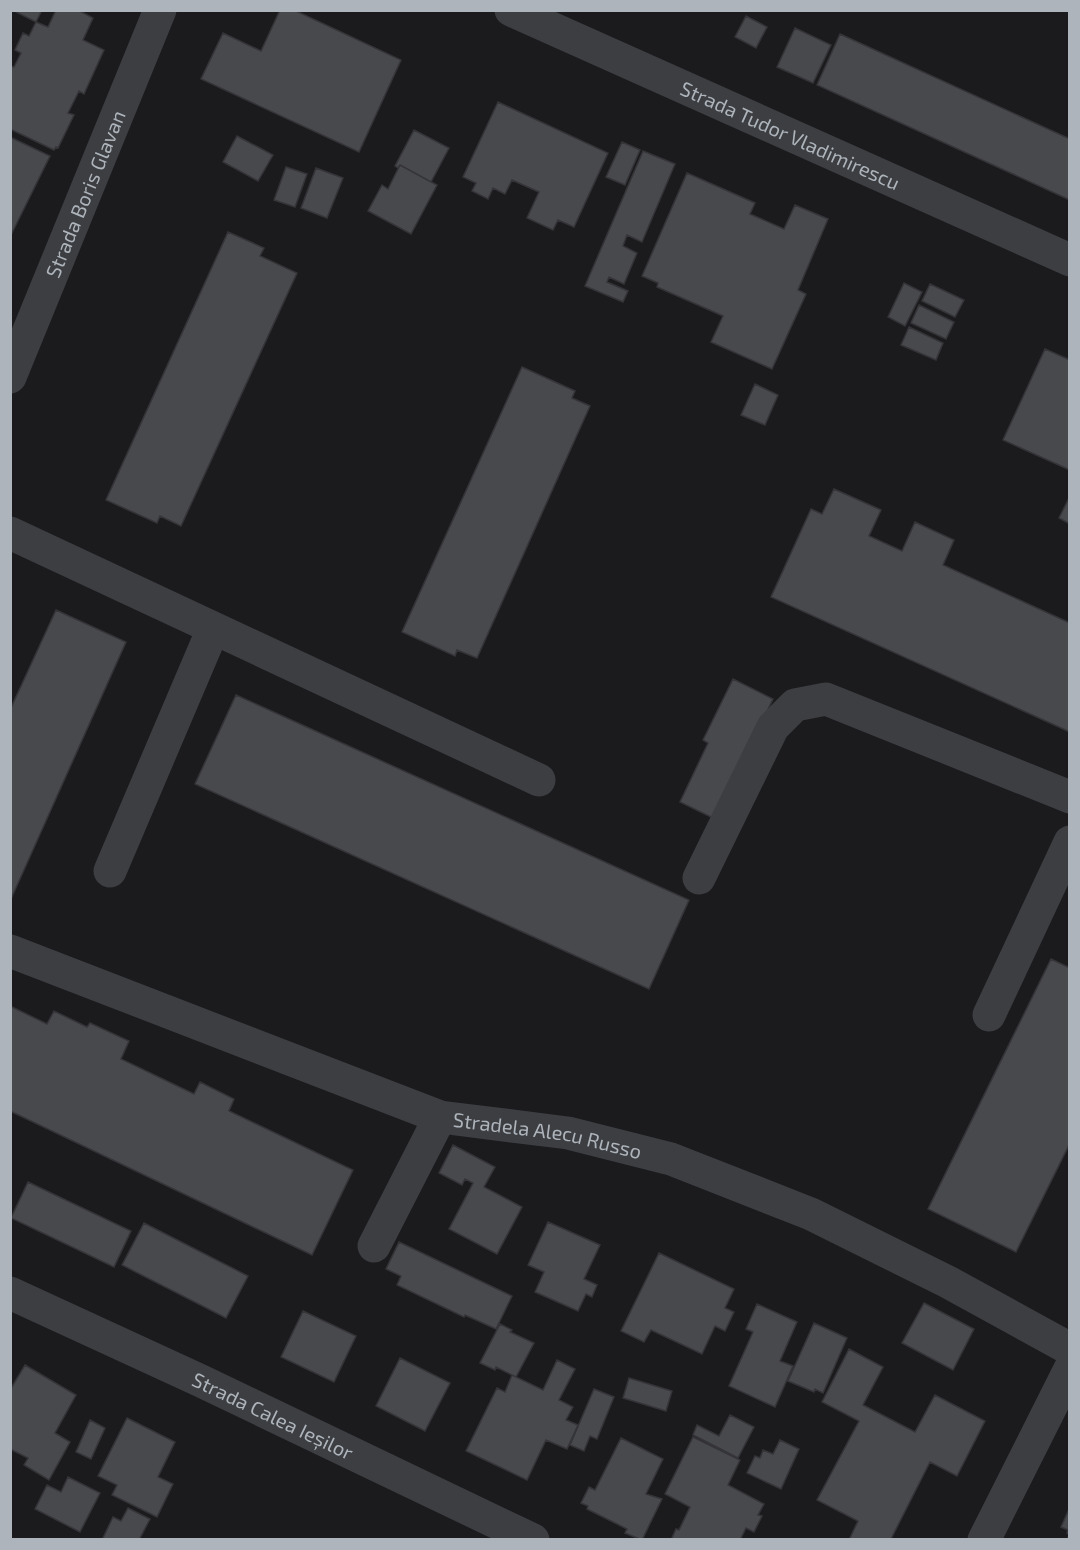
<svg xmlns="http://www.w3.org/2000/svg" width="1080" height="1550" font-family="'Exo 2',sans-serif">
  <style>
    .building { fill: #48494d; stroke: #353539; stroke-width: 1.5 }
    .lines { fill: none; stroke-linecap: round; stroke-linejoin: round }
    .minor { stroke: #3c3e42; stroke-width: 33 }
    .tertiary { stroke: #3c3e42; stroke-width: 33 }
    .labels { text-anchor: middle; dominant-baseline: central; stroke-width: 4.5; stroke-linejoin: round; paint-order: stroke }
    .street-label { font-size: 20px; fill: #aeb4bb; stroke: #161618 }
  </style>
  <rect width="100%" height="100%" fill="#1b1b1d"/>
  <path class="building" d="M 17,10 L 42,10 L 36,22 L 16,12 Z
    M 56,10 L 78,10 L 93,18 L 83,40 L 104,50 L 84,94 L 79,91 L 68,113 L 74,115 L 58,148 L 56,147 L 54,150 L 10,129 L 10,66 L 14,67 L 21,53 L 15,50 L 23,33 L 29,36 L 36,22 L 48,27 Z
    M 280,10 L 294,10 L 401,60 L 359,152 L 201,79 L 223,33 L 261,51 Z
    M 746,16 L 767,27 L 756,48 L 735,37 Z
    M 795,28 L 831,45 L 813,83 L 777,67 Z
    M 840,34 L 1070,139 L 1070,200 L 817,85 Z
    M 498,102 L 608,153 L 574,227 L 558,220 L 553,230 L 527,218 L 539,192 L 512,180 L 505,194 L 493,188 L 488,199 L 472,191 L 476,183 L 463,177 Z
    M 414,130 L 449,148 L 431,182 L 400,165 L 398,168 L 395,166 Z
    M 237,136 L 273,155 L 258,181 L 223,162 Z
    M 10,137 L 50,156 L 10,237 Z
    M 622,142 L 640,150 L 625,185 L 606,177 Z
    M 643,151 L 675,164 L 642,242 L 627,235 L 623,246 L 637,253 L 624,284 L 609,277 L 607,282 L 628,291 L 623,302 L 585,286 Z
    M 400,165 L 437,185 L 411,234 L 368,211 L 382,185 L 388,189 Z
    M 286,167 L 307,174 L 295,207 L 274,200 Z
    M 316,168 L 343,178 L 327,218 L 301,208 Z
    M 687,173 L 755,203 L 750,214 L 784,229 L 795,205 L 828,219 L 798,290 L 806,294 L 772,369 L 711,342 L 723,316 L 657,287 L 658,283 L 642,276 Z
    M 228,232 L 264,248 L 260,256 L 297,273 L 181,526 L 160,516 L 157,523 L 106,500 Z
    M 904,283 L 922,292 L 905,326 L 888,317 Z
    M 930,284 L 964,300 L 955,317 L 922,301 Z
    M 919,305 L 954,322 L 946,339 L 911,323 Z
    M 909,327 L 943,343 L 936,360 L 901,345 Z
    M 1045,349 L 1070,360 L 1070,470 L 1003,440 Z
    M 522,367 L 575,391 L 572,398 L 590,406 L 477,658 L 457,650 L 455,656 L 402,632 Z
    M 755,384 L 778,395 L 765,425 L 741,415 Z
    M 834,489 L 881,510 L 869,536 L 902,551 L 915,522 L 954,540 L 943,565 L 1070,623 L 1070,732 L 771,597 L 811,509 L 822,514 Z
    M 1070,496 L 1070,524 L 1059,518 Z
    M 56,610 L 126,642 L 11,899 L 10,710 Z
    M 733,679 L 773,699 L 715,819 L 680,802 L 708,743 L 703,740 Z
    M 236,695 L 689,900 L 649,989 L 195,784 Z
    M 1051,959 L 1070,968 L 1070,1143 L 1016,1252 L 928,1209 Z
    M 10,1006 L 47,1024 L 54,1011 L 87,1027 L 90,1023 L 129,1041 L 121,1059 L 194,1094 L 200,1082 L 234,1099 L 229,1111 L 353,1170 L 312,1255 L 10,1111 Z
    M 453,1145 L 495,1167 L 484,1187 L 522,1207 L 497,1254 L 449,1229 L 473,1183 L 465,1179 L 462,1185 L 439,1173 Z
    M 28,1182 L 131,1231 L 114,1267 L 11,1218 Z
    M 548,1222 L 600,1245 L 584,1279 L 597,1285 L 592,1297 L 586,1294 L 578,1311 L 535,1292 L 544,1272 L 528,1265 Z
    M 144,1223 L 248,1276 L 226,1318 L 122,1265 Z
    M 399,1242 L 512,1296 L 496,1329 L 465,1315 L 464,1317 L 397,1285 L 401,1276 L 386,1269 Z
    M 659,1253 L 734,1289 L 725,1308 L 734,1312 L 725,1331 L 715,1326 L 702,1354 L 651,1330 L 644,1342 L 621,1331 Z
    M 924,1303 L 974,1329 L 953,1370 L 902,1343 Z
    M 757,1304 L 797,1322 L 780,1361 L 793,1366 L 775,1407 L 729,1386 L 753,1332 L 746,1329 Z
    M 303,1311 L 356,1336 L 334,1382 L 281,1357 Z
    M 814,1323 L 847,1338 L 823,1393 L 815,1389 L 814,1392 L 788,1381 Z
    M 500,1324 L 512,1330 L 510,1332 L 534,1343 L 516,1377 L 496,1367 L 495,1370 L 480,1363 Z
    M 849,1349 L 883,1367 L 863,1405 L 915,1432 L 935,1395 L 985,1421 L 957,1476 L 930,1462 L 891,1539 L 892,1540 L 849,1540 L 858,1521 L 817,1500 L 859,1421 L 822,1402 Z
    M 400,1358 L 450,1383 L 425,1431 L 376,1406 Z
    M 557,1360 L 575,1369 L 559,1400 L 573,1407 L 566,1420 L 578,1425 L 567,1449 L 546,1440 L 527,1480 L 466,1451 L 497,1388 L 505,1392 L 512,1375 L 543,1390 Z
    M 25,1365 L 76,1395 L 55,1433 L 70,1442 L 49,1480 L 24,1465 L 28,1458 L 10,1449 L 10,1390 Z
    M 629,1378 L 672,1391 L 666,1411 L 623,1398 Z
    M 594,1389 L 614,1397 L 597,1439 L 590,1436 L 584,1451 L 570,1445 Z
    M 730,1415 L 754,1427 L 738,1458 L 693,1435 L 697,1425 L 719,1436 Z
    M 127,1418 L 175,1442 L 158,1477 L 173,1484 L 157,1517 L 112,1495 L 117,1485 L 98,1476 Z
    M 90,1420 L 105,1428 L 91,1459 L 76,1452 Z
    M 693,1437 L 740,1460 L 728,1485 L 764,1504 L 758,1515 L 762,1516 L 754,1532 L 746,1528 L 740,1540 L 671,1540 L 676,1529 L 679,1530 L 690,1507 L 665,1494 Z
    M 621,1438 L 663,1459 L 646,1494 L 662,1499 L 642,1540 L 625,1533 L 627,1529 L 587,1509 L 588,1506 L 581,1503 L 589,1487 L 595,1490 Z
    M 780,1440 L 799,1449 L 781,1489 L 747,1473 L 755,1456 L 760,1458 L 763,1450 L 773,1454 Z
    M 68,1477 L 100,1493 L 80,1532 L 35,1509 L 47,1485 L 61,1492 Z
    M 1070,1507 L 1070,1540 L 1067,1540 L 1069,1535 L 1067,1533 L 1068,1530 L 1061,1527 Z
    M 128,1508 L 150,1519 L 139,1540 L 102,1540 L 113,1517 L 121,1521 Z"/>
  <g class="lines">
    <g class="minor">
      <path id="s1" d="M 511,10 L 1070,260"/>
      <path id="s2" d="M 10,377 L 160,10"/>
      <path d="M 10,533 L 539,780"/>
      <path d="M 110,871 L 213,629"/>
      <path d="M 699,878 L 773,727 L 795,705 L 826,699 L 1070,797"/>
      <path id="s3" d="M 10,951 L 440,1117 L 568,1133 L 671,1159 L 811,1214 L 948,1282 L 1070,1349"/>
      <path d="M 989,1015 L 1070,842"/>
      <path d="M 374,1246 L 440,1117"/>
      <path d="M 984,1540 L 1070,1369"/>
    </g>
    <path class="tertiary" id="s4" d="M 10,1293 L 199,1380 L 533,1540"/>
  </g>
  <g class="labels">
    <g class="street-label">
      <text stroke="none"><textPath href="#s1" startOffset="306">Strada Tudor Vladimirescu</textPath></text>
      <text stroke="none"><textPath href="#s2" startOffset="198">Strada Boris Glavan</textPath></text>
      <text stroke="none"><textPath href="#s3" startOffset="570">Stradela Alecu Russo</textPath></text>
      <text stroke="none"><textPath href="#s4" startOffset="290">Strada Calea Ieșilor</textPath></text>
    </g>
  </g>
  <rect width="1080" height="1550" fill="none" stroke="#aeb4bb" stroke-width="24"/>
</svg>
